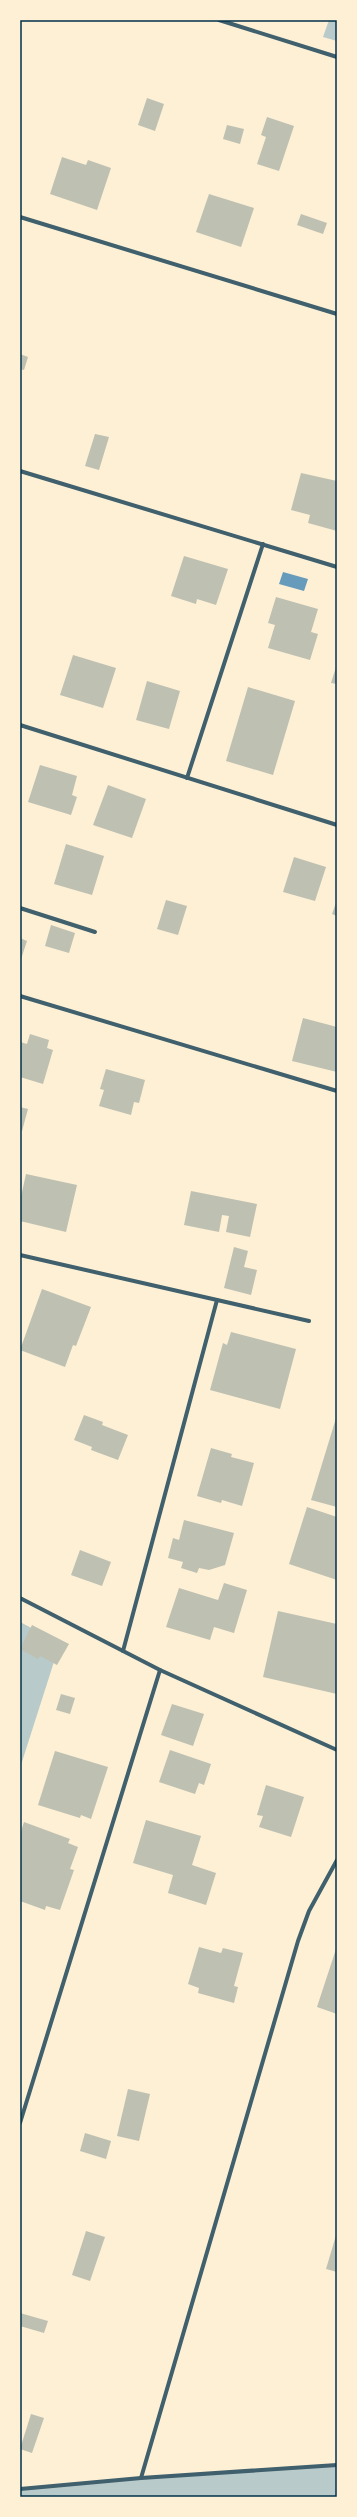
<svg xmlns="http://www.w3.org/2000/svg" width="357" height="2517" font-family="Karla,sans-serif">
<rect width="100%" height="100%" fill="#fdf0d5"/>
<g fill="#b9caca">
<polygon points="329,20 337,20 337,41 323,37"/>
<polygon points="20,1622 60,1643 20,1768"/>
<polygon points="337,2465 337,2497 20,2497 20,2489 141,2478"/>
</g>
<polygon fill="#669bbc" points="283,572 308,579 304,591 279,584"/>
<g fill="#bec0b2">
<polygon points="147,98 164,104 155,131 138,125"/>
<polygon points="267,117 294,126 279,171 257,164 266,137 261,135"/>
<polygon points="227,125 244,129 240,144 223,139"/>
<polygon points="62,157 86,165 88,160 111,168 97,210 50,194"/>
<polygon points="209,194 254,208 241,247 196,232"/>
<polygon points="301,214 327,223 323,234 297,225"/>
<polygon points="20,354 28,357 24,370 20,369"/>
<polygon points="95,434 109,437 99,470 85,466"/>
<polygon points="301,473 337,481 337,531 308,523 310,515 291,510"/>
<polygon points="184,556 228,569 216,605 197,599 196,604 171,596"/>
<polygon points="276,597 318,609 311,632 318,634 310,660 268,648 275,625 268,623"/>
<polygon points="73,655 116,668 103,708 60,695"/>
<polygon points="337,664 337,684 331,683"/>
<polygon points="147,681 180,691 169,729 136,720"/>
<polygon points="248,687 295,701 273,775 226,761"/>
<polygon points="40,765 77,776 72,795 77,797 71,815 28,802"/>
<polygon points="108,785 146,799 132,838 93,825"/>
<polygon points="66,844 104,856 92,895 54,884"/>
<polygon points="294,857 326,867 315,901 283,892"/>
<polygon points="166,900 187,906 178,935 157,929"/>
<polygon points="337,900 337,916 332,914"/>
<polygon points="51,925 75,933 69,953 45,946"/>
<polygon points="20,938 27,941 20,962"/>
<polygon points="303,1018 337,1027 337,1072 292,1061"/>
<polygon points="30,1034 49,1040 47,1048 53,1050 43,1084 20,1077 20,1042 27,1044"/>
<polygon points="106,1069 145,1080 139,1103 134,1102 131,1115 99,1106 104,1090 100,1089"/>
<polygon points="20,1107 28,1109 22,1131 20,1130"/>
<polygon points="26,1174 77,1185 66,1232 20,1221 20,1201"/>
<polygon points="191,1191 257,1204 250,1237 226,1232 229,1216 222,1215 219,1232 184,1225"/>
<polygon points="234,1247 248,1251 244,1267 257,1270 251,1295 224,1288"/>
<polygon points="42,1289 91,1307 76,1346 73,1345 65,1367 20,1350"/>
<polygon points="231,1332 296,1349 280,1409 210,1390 223,1343 227,1345"/>
<polygon points="84,1415 103,1422 102,1425 128,1435 118,1460 91,1450 92,1447 74,1440"/>
<polygon points="337,1415 337,1507 311,1500"/>
<polygon points="211,1448 232,1454 231,1457 254,1463 242,1506 222,1500 221,1503 197,1496"/>
<polygon points="307,1507 337,1517 337,1580 289,1564"/>
<polygon points="184,1520 234,1533 225,1565 209,1570 199,1568 197,1573 181,1568 183,1562 168,1558 173,1538 179,1540"/>
<polygon points="80,1550 111,1562 102,1586 71,1575"/>
<polygon points="224,1583 247,1590 234,1633 214,1627 210,1640 166,1627 179,1588 218,1600"/>
<polygon points="278,1611 337,1624 337,1694 263,1677"/>
<polygon points="32,1625 69,1644 57,1665 40,1656 38,1659 20,1649"/>
<polygon points="61,1694 75,1698 70,1714 56,1710"/>
<polygon points="172,1704 204,1714 193,1746 161,1735"/>
<polygon points="170,1750 211,1764 204,1785 199,1783 195,1794 159,1782"/>
<polygon points="55,1751 108,1767 91,1819 81,1815 80,1818 38,1805"/>
<polygon points="266,1785 304,1797 291,1837 259,1827 263,1816 257,1815"/>
<polygon points="146,1820 201,1836 192,1865 216,1873 206,1905 168,1893 173,1875 133,1863"/>
<polygon points="24,1822 70,1839 68,1843 78,1847 70,1869 74,1870 60,1910 46,1906 45,1910 20,1901 20,1834"/>
<polygon points="337,1946 337,2014 317,2007"/>
<polygon points="199,1947 221,1953 223,1948 243,1953 234,1986 238,1987 234,2003 198,1993 199,1988 188,1984"/>
<polygon points="128,2089 150,2094 139,2141 117,2136"/>
<polygon points="85,2133 111,2141 106,2159 80,2151"/>
<polygon points="86,2231 105,2237 90,2281 72,2275"/>
<polygon points="337,2232 337,2272 326,2269"/>
<polygon points="20,2313 48,2321 44,2333 20,2326"/>
<polygon points="31,2414 44,2418 32,2453 20,2449"/>
</g>
<g fill="none" stroke-linecap="round" stroke-linejoin="round">
<g stroke="#3f606c" stroke-width="4">
<polyline points="219,20 337,57"/>
<polyline points="20,217 337,314"/>
<polyline points="20,471 337,567"/>
<polyline points="20,725 337,825"/>
<polyline points="187,778 263,544"/>
<polyline points="20,908 95,932"/>
<polyline points="20,996 337,1091"/>
<polyline points="20,1255 309,1321"/>
<polyline points="20,1598 160,1670 337,1750"/>
<polyline points="123,1651 217,1300"/>
<polyline points="20,2123 160,1670"/>
<polyline points="141,2478 298,1941 309,1911 337,1860"/>
<polyline points="20,2489 141,2478 337,2465"/>
</g>
</g>
<rect width="357" height="2517" fill="none" stroke="#fdf0d5" stroke-width="42"/>
<rect x="21" y="21" width="315" height="2475" fill="none" stroke="#003049" stroke-width="1.5"/>
</svg>
